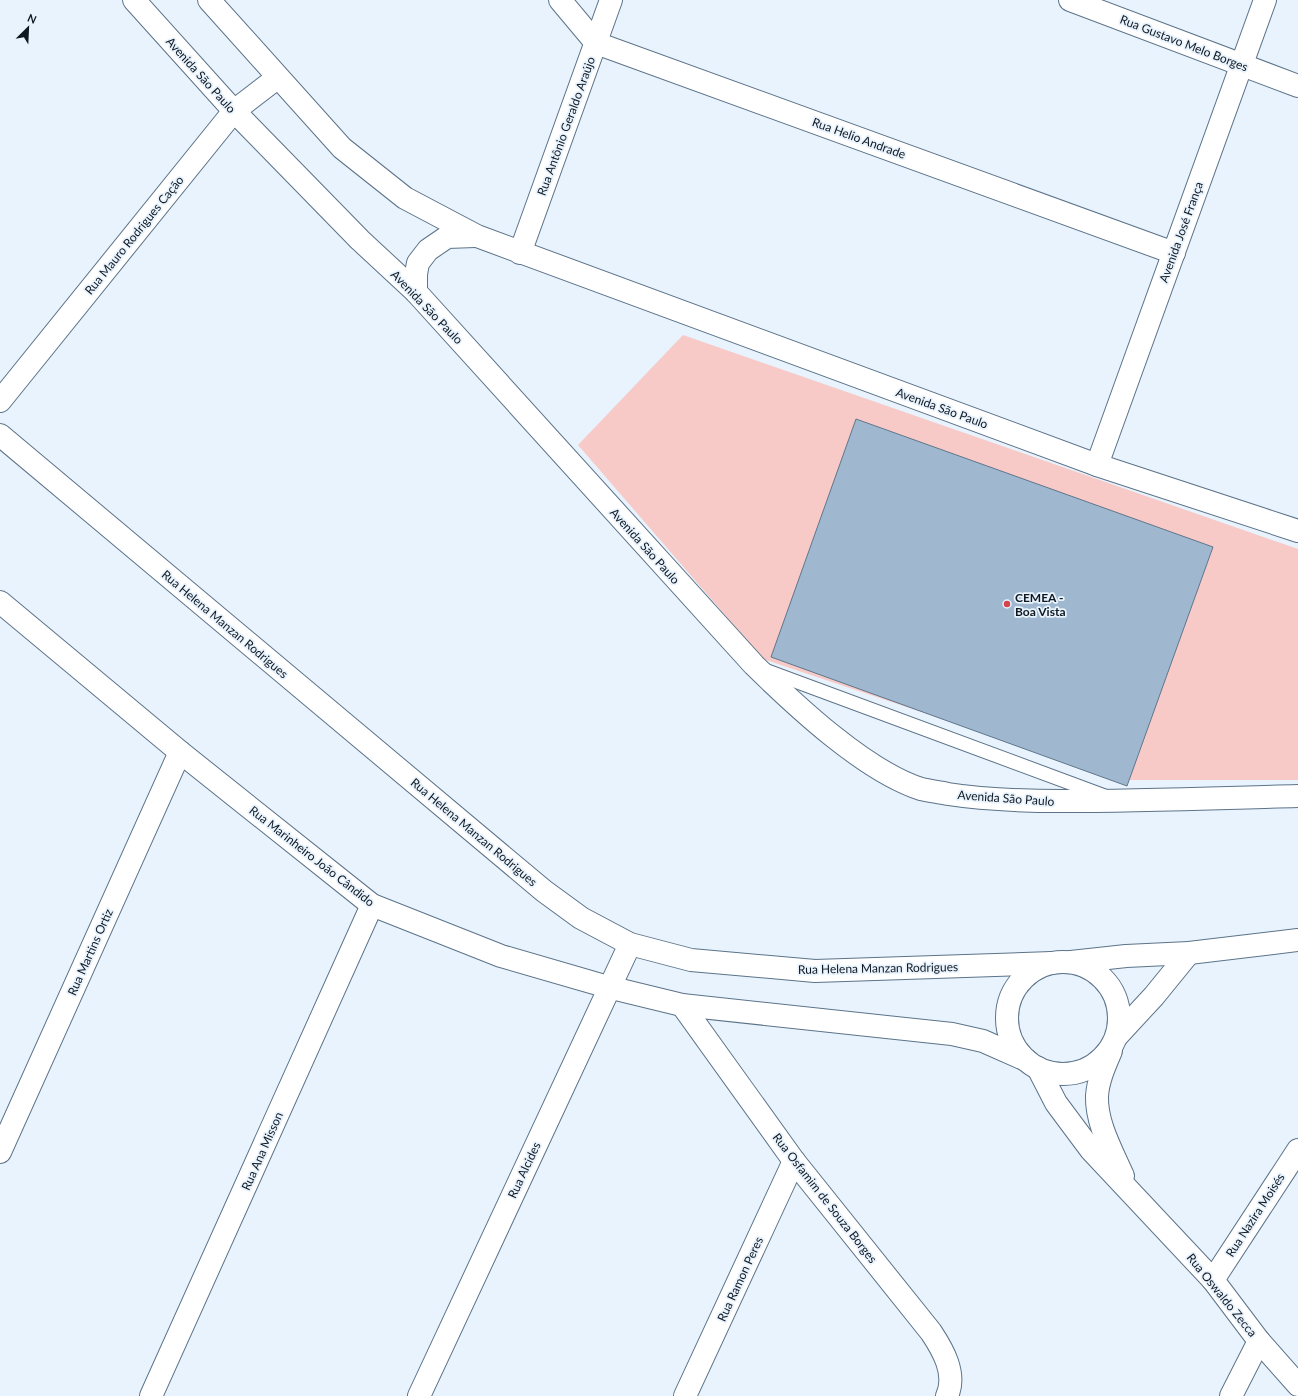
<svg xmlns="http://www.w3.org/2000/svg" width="1298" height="1396" font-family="Lato,sans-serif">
<rect width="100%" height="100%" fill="#e8f3fd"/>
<polygon fill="#f7cac7" points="683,335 1298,549 1298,780 1125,780 763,659 578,445"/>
<polygon fill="#9fb8cf" stroke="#5f768c" points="856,419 1213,547 1127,786 771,657"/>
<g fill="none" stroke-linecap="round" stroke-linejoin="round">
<defs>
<polyline id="service" points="765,670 1105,796"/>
<g id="minor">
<polyline points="560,0 596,43 1174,253"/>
<polyline points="1070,0 1298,86"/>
<polyline points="520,253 611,0"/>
<polyline points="0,401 234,111 277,78"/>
<polyline points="0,435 544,891 581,918 630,944 691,960 815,971 1052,963"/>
<polyline points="1097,465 1265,0"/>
<polyline points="0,602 180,752 372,905 501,956 608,987 682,1005 952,1034 983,1041 1026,1060"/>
<polyline points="1071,962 1126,956 1189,953 1298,940"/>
<circle cx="1063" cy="1018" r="56"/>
<path d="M682 1005 794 1161 931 1332C943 1350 957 1374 947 1396"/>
<polyline points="1117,1036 1154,996 1189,953"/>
<path d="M1111 1051C1105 1065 1098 1080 1097 1096 1096 1123 1112 1151 1123 1176"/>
<polyline points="1038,1068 1056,1103 1091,1150 1213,1280 1259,1341 1298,1385"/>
<polyline points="0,1152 180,752"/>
<polyline points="1213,1280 1298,1150"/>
<polyline points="151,1396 372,905"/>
<polyline points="419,1396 630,944"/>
<polyline points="685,1396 794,1161"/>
<polyline points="1231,1396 1259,1341"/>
</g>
<g id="secondary">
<path d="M134 0 234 111 360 240 416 292 754 665C796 706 865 771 921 789 929 791 939 792 948 794 986 800 1024 801 1062 801 1141 801 1219 798 1298 796"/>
<polyline points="209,0 342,148 405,198 477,236 1097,465 1298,531"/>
<polyline points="416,292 416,274 418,263 428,250 447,237 475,236"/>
</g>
</defs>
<use href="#service" stroke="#5c7389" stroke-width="15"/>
<use href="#minor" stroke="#5c7389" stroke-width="24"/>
<use href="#secondary" stroke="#5c7389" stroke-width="24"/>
<use href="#service" stroke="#fff" stroke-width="13"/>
<use href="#minor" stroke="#fff" stroke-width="22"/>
<use href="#secondary" stroke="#fff" stroke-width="22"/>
</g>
<circle fill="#d4444c" stroke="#e8f3fd" stroke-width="1.5" cx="1007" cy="604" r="4"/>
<g text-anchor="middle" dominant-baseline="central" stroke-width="3.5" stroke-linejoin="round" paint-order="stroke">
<g font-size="12" fill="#0f1821" stroke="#e8f3fd">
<text transform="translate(1184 43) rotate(21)">Rua Gustavo Melo Borges</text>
<text transform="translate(201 75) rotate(48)">Avenida São Paulo</text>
<text transform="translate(566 126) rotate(-70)">Rua Antônio Geraldo Araújo</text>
<text transform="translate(859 138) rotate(20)">Rua Helio Andrade</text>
<text transform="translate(1181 232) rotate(-70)">Avenida José França</text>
<text transform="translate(134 235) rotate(-51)">Rua Mauro Rodrigues Cação</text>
<text transform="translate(427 307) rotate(46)">Avenida São Paulo</text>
<text transform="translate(942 408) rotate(20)">Avenida São Paulo</text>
<text transform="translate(645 546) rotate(48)">Avenida São Paulo</text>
<text transform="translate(225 624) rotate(40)">Rua Helena Manzan Rodrigues</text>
<text transform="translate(1006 798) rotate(4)">Avenida São Paulo</text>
<text transform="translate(474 832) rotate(40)">Rua Helena Manzan Rodrigues</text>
<text transform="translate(312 856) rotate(38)">Rua Marinheiro João Cândido</text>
<text transform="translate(90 952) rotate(-66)">Rua Martins Ortiz</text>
<text transform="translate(878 968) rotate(-1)">Rua Helena Manzan Rodrigues</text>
<text transform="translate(262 1151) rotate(-66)">Rua Ana Misson</text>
<text transform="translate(524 1170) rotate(-65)">Rua Alcides</text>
<text transform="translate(825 1198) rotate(52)">Rua Osfamim de Souza Borges</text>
<text transform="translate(1255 1215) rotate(-57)">Rua Nazira Moisés</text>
<text transform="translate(740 1279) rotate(-65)">Rua Ramon Peres</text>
<text transform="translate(1222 1295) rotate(51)">Rua Oswaldo Zecca</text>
</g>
<g font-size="12" font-weight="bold" fill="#0f1821" stroke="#e8f3fd" text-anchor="start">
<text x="1015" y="597">CEMEA -<tspan x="1015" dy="14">Boa Vista</tspan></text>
</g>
</g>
<g transform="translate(28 28) rotate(24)" stroke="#e8f3fd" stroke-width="3" paint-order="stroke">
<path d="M0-3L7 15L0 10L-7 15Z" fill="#0f1821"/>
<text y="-6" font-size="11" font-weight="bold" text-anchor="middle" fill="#0f1821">N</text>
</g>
</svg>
